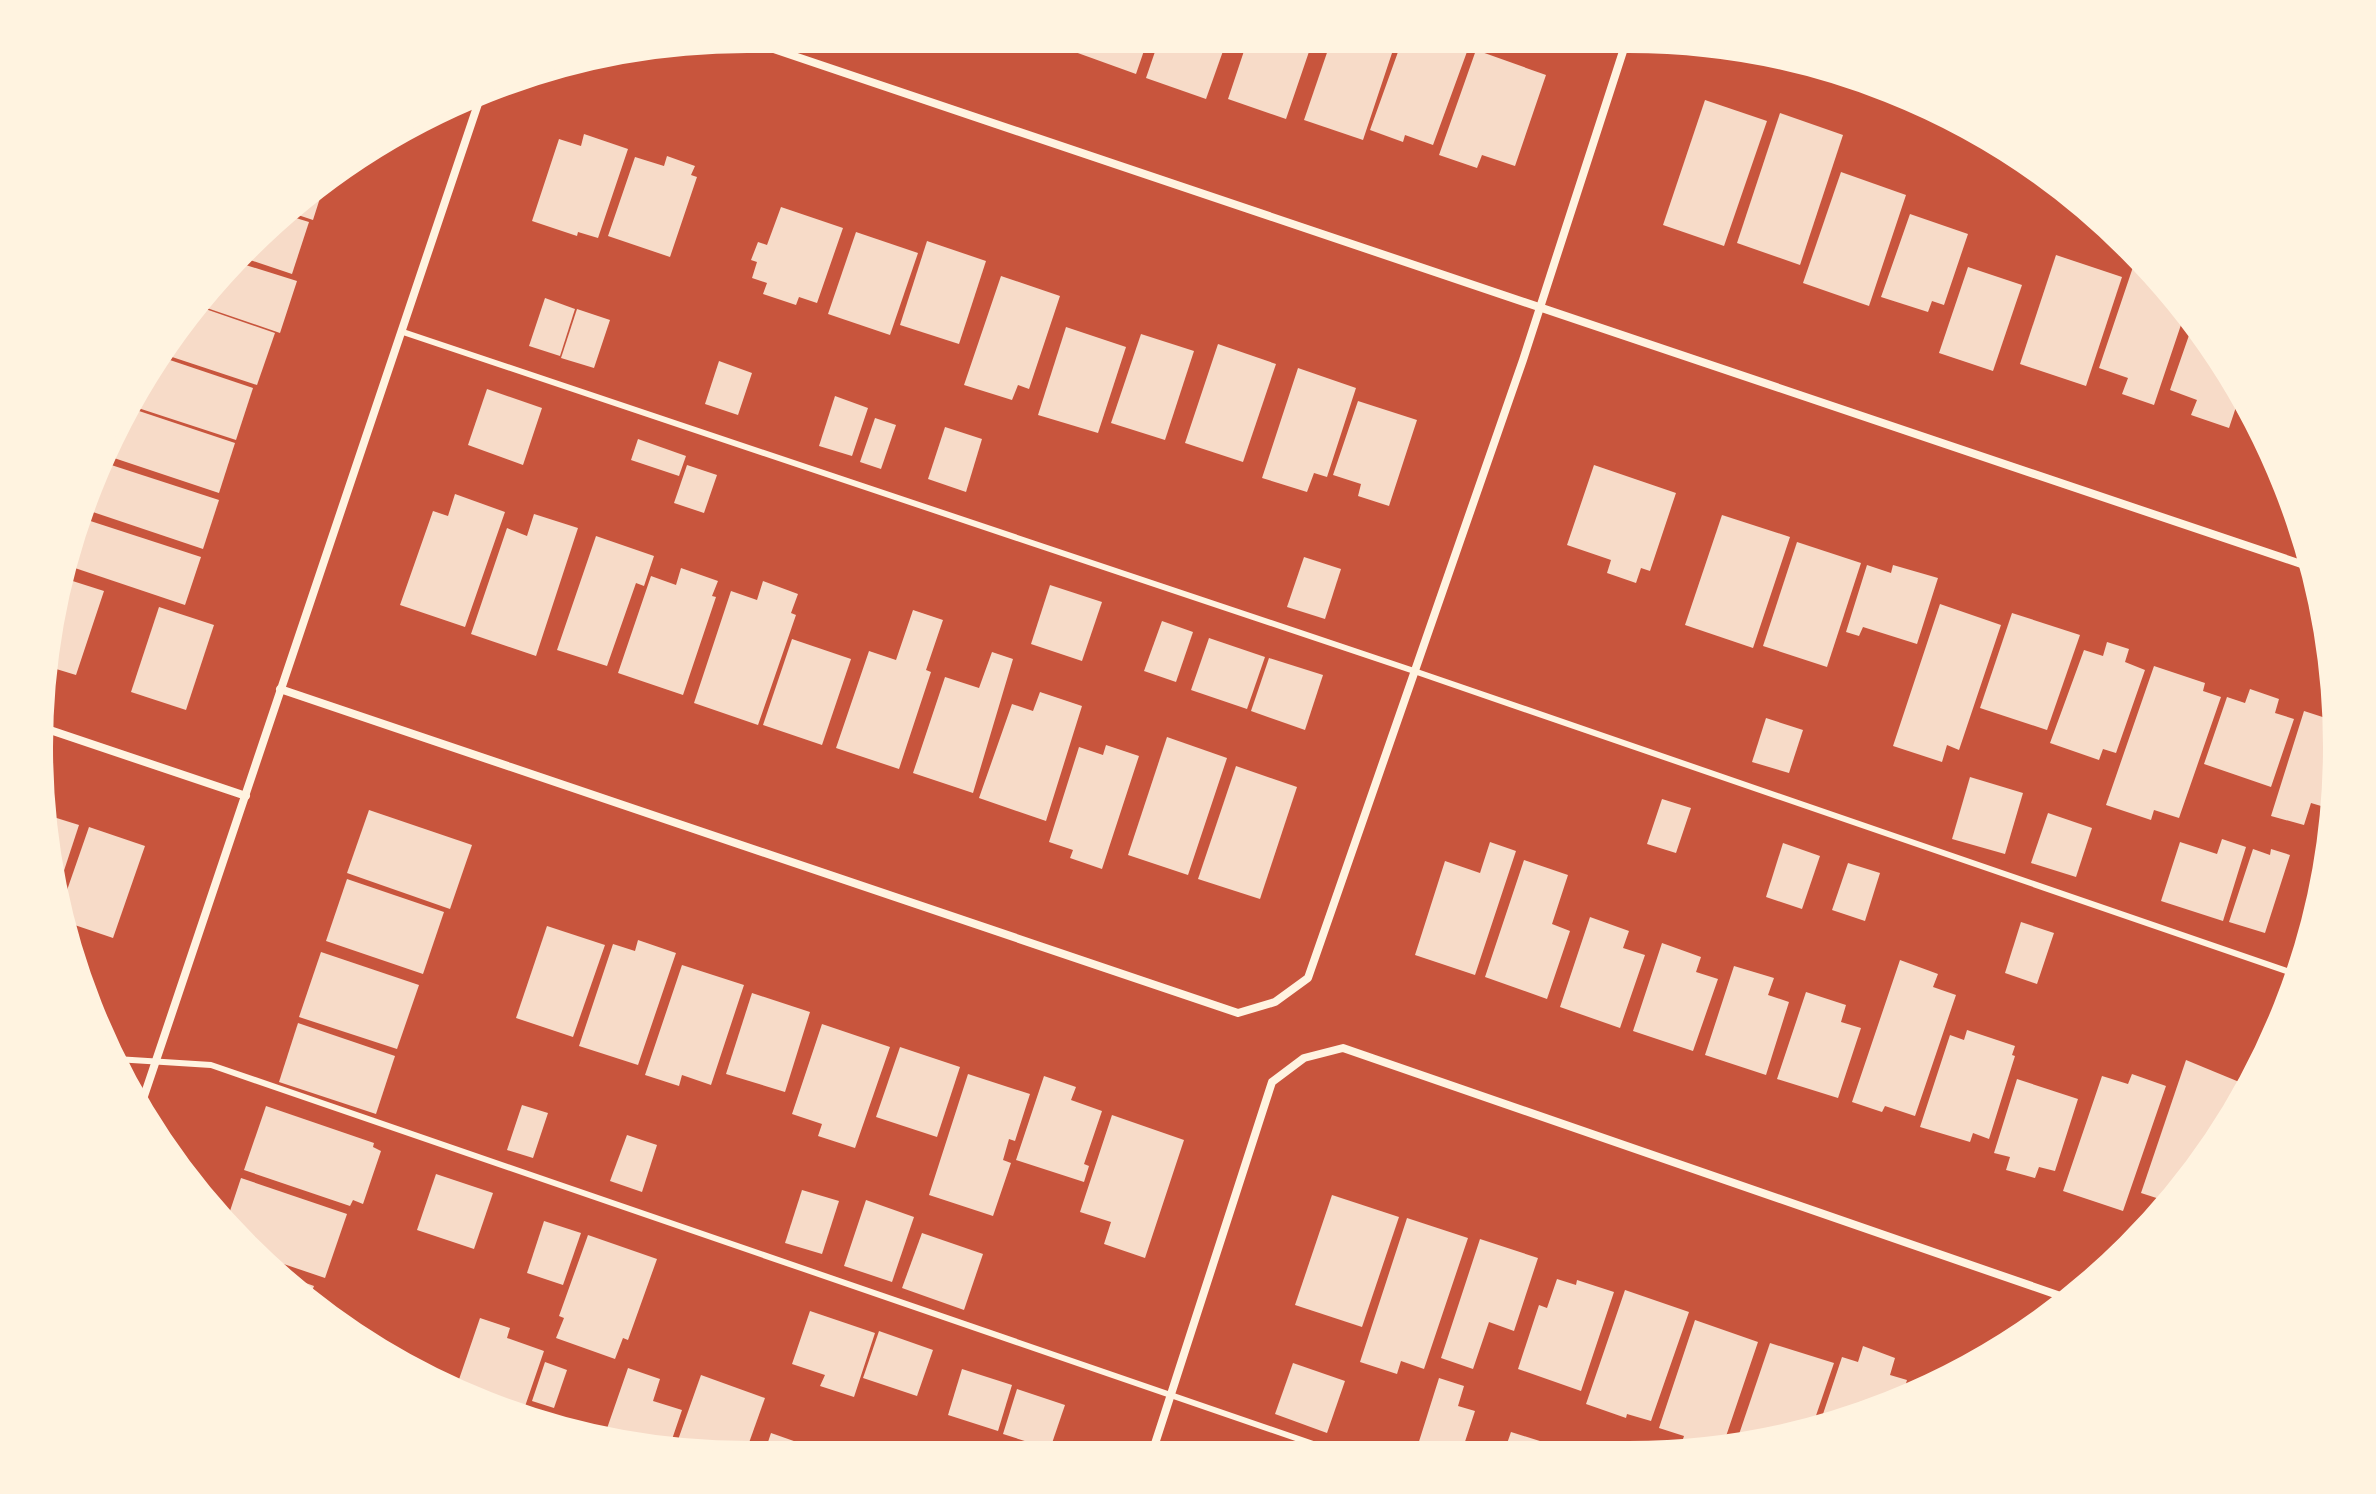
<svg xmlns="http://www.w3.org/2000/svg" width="2376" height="1494" font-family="'Space Grotesk',sans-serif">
<rect width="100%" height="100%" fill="#c8553d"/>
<g fill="#f7dbc8">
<polygon points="1032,36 1073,36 1068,49"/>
<polygon points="1081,36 1149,36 1136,74 1075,52"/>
<polygon points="1160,37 1228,37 1206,99 1146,78"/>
<polygon points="1239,37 1313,40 1286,119 1228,99 1244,51 1235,48"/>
<polygon points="1332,38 1369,38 1394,47 1363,140 1304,120"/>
<polygon points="1403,38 1472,38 1433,145 1405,135 1403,142 1370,130"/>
<polygon points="1476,50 1546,75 1515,166 1482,155 1477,168 1439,155"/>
<polygon points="1705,100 1767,121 1724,246 1663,225"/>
<polygon points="1780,113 1843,135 1800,265 1737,243"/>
<polygon points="584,134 628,149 598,238 578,232 577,236 532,221 559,139 581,146"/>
<polygon points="667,156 695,166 691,175 697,177 670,257 608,236 635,157 664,166"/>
<polygon points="1841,172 1906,195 1869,306 1803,283"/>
<polygon points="327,176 313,220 289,212 300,202"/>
<polygon points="781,207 843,228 817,303 799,297 796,305 763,294 767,283 752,278 757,262 751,260 758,242 767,245"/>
<polygon points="1910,214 1968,234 1944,305 1932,301 1928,312 1881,297"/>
<polygon points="286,215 309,222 292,274 241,257"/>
<polygon points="856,232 918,253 890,335 828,314"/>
<polygon points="927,241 986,261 959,344 900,325"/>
<polygon points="2056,255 2122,277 2086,386 2020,364"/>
<polygon points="236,262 297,281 280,333 204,307 212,284 221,276 226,278"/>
<polygon points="1968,267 2022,285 1993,371 1939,353"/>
<polygon points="2133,267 2166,278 2187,307 2154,405 2122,394 2128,378 2099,368"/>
<polygon points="1001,276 1060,296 1029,389 1018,385 1012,400 964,385"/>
<polygon points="545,298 575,309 560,356 529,346"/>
<polygon points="191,304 275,333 257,385 160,353 182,313"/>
<polygon points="577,309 610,320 594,368 561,358"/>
<polygon points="2195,318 2243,386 2229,428 2191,415 2197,400 2170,390"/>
<polygon points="1066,327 1126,347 1098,433 1038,415"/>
<polygon points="1141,334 1194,351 1165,440 1111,423"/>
<polygon points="1218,344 1276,364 1243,462 1185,443"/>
<polygon points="158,356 253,388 236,440 132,406"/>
<polygon points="719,361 752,373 738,415 705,404"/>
<polygon points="1298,368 1356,388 1327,477 1314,473 1307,492 1262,478"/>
<polygon points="487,389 542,408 523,465 468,445"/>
<polygon points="835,396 868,408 852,456 819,446"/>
<polygon points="1358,401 1417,420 1389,506 1358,496 1361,484 1333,475"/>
<polygon points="130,408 235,443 219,493 105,455"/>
<polygon points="875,418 896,425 881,469 860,462"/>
<polygon points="945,427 982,439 966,492 928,479"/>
<polygon points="638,439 686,456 679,476 631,460"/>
<polygon points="102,462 219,500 203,549 78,507"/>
<polygon points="687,465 717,475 704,513 674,503"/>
<polygon points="1594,465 1676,493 1650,571 1641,568 1636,583 1607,573 1611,560 1567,545"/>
<polygon points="455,494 505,512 465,627 400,605 433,511 448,516"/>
<polygon points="534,514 578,528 536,656 471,634 507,528 527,536"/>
<polygon points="1722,515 1790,537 1753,648 1685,625"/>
<polygon points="75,516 201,557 185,605 63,564"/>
<polygon points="596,536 654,556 644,586 636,583 607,666 557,650"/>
<polygon points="1797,542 1861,563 1827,667 1763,646"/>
<polygon points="1304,557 1341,569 1325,619 1287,607"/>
<polygon points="1867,565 1891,573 1893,565 1938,578 1917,644 1863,627 1859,636 1846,632"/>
<polygon points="681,568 718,581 712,596 716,597 683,695 618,673 651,576 676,585"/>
<polygon points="60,577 104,591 76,675 43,665"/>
<polygon points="763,581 798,594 791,613 796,615 758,725 694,703 731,591 757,600"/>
<polygon points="1050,585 1102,602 1082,661 1031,644"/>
<polygon points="1940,604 2001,625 1959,750 1947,745 1942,762 1893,746"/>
<polygon points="159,607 214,625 186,710 131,692"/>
<polygon points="913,610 943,620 926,670 931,672 899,769 836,748 869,651 896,660"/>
<polygon points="2012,613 2080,635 2047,730 1980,708"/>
<polygon points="1162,621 1193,632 1176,682 1144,671"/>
<polygon points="1209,638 1265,657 1247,709 1191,690"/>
<polygon points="792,639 851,659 822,745 763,725"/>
<polygon points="2107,642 2129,649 2125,662 2145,670 2116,753 2103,749 2099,760 2050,743 2084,650 2103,656"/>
<polygon points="992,652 1013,659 973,793 913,773 945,677 979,688"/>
<polygon points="1269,658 1323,675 1305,730 1251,711"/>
<polygon points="2154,666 2205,683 2203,691 2221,697 2179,818 2154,810 2151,820 2106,805"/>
<polygon points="2250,689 2279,699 2275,713 2294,719 2271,787 2204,764 2227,697 2245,703"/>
<polygon points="1040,692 1082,706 1046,821 979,798 1012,704 1033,711"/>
<polygon points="2304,711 2338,722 2340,794 2338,811 2311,803 2304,825 2271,816"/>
<polygon points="1766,718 1803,730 1789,773 1752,762"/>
<polygon points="1167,737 1227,758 1188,875 1128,855"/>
<polygon points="1106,745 1139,756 1102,869 1070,858 1073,850 1049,842 1079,747 1103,755"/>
<polygon points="1236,766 1297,787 1260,899 1198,879"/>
<polygon points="1970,777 2023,793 2005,854 1952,839"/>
<polygon points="1662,799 1691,808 1676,853 1647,844"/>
<polygon points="369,810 472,845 450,909 347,873"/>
<polygon points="2048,813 2092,828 2076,877 2031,863"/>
<polygon points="47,815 79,825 55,898 48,827"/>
<polygon points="89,827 145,846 113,938 57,919"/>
<polygon points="2222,839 2246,847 2223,921 2161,901 2180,842 2217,854"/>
<polygon points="1490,842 1516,851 1475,975 1415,955 1445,861 1480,873"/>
<polygon points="1783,843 1820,856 1802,909 1766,897"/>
<polygon points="2253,849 2270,855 2271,849 2290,855 2265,933 2229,922"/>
<polygon points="1524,860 1568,875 1552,924 1570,931 1547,999 1485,977"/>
<polygon points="1848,863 1880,873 1865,921 1832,910"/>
<polygon points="347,879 444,912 423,974 326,941"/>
<polygon points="2320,891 2324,892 2313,944 2303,940"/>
<polygon points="1590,917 1629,931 1623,948 1645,955 1620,1028 1560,1007"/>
<polygon points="2021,922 2054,933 2037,984 2005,973"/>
<polygon points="547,926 605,945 573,1037 516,1018"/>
<polygon points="638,940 676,953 638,1065 579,1046 613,944 635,951"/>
<polygon points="1662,943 1701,957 1696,972 1718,979 1693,1051 1633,1031"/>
<polygon points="321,952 419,985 397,1049 299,1017"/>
<polygon points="1900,960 1938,974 1933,987 1956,995 1915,1116 1885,1106 1882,1112 1852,1102"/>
<polygon points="682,965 744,985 711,1085 682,1075 679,1086 645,1075"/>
<polygon points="1734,966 1774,978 1768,995 1789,1002 1766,1075 1705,1055"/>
<polygon points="1806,992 1846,1005 1841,1022 1861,1028 1838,1098 1777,1079"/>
<polygon points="752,993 810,1012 785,1092 726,1074"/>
<polygon points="298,1023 395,1056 376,1114 279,1082"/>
<polygon points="822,1024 890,1047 855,1148 818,1136 822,1124 792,1114"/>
<polygon points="1967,1030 2015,1046 2012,1055 2015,1056 1989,1139 1973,1133 1970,1142 1920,1127 1950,1035 1964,1040"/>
<polygon points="900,1047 960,1067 937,1137 876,1117"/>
<polygon points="2186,1060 2249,1086 2244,1102 2194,1181 2172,1203 2141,1193"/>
<polygon points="968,1074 1030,1094 1015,1141 1009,1139 1003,1160 1011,1163 993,1216 929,1195"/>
<polygon points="2132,1074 2166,1086 2123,1211 2063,1191 2102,1076 2128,1084"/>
<polygon points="1044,1076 1076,1087 1071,1100 1102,1111 1084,1164 1089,1166 1084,1182 1016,1160"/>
<polygon points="2017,1079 2078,1099 2055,1171 2039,1167 2035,1178 2006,1170 2010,1157 1994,1153"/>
<polygon points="522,1105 548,1113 533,1158 507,1150"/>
<polygon points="266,1106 374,1143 373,1147 381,1151 363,1204 353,1200 350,1206 244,1170"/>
<polygon points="1112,1115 1184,1140 1145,1258 1104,1244 1111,1222 1080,1212"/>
<polygon points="627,1135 657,1145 642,1192 610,1181"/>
<polygon points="436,1174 493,1193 474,1249 417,1230"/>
<polygon points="241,1178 347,1214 325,1278 260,1256 227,1220"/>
<polygon points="802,1190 839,1201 822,1254 785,1243"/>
<polygon points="1332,1195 1399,1217 1362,1327 1295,1305"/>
<polygon points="866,1200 914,1217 892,1282 844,1266"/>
<polygon points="1407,1218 1468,1238 1424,1369 1401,1361 1397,1374 1360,1362"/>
<polygon points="544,1221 581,1233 563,1285 527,1273"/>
<polygon points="922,1233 983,1254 964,1310 902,1288"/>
<polygon points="588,1235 657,1259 628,1340 623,1338 615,1359 556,1338 564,1318 559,1316"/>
<polygon points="1480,1239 1538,1258 1514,1331 1489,1322 1473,1369 1441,1358"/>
<polygon points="275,1272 314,1286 306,1306"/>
<polygon points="1557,1279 1576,1285 1577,1280 1614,1292 1581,1391 1518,1369 1539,1305 1547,1308"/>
<polygon points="1625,1290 1689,1312 1651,1421 1627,1414 1626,1418 1586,1404"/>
<polygon points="810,1311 875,1333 854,1397 820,1386 825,1375 792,1364"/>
<polygon points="480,1318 510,1328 507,1338 544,1351 521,1418 475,1406 454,1394"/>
<polygon points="1695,1320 1758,1342 1721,1451 1712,1452 1682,1442 1684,1436 1659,1428"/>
<polygon points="879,1331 933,1350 917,1396 863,1378"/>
<polygon points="1770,1343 1834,1363 1809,1436 1734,1449"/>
<polygon points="1863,1346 1895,1358 1890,1375 1907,1380 1900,1403 1816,1435 1842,1357 1858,1362"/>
<polygon points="384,1352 435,1370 431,1381 384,1353"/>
<polygon points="545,1362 567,1370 554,1408 532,1401"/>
<polygon points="1293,1363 1345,1381 1327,1433 1275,1414"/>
<polygon points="628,1368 660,1379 653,1401 682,1410 667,1454 603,1440"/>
<polygon points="962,1369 1012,1385 998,1431 948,1415"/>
<polygon points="1937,1373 1956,1379 1945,1386 1911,1399 1915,1386 1931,1391"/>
<polygon points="701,1375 765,1398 745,1454 673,1454"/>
<polygon points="1439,1378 1464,1386 1458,1406 1475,1411 1460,1457 1434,1457 1416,1451"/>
<polygon points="1017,1389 1065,1405 1050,1449 1003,1434"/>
<polygon points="1511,1432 1562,1448 1559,1458 1502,1458"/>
<polygon points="771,1433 808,1446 805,1455 764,1454"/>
<polygon points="847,1443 879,1454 878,1455 843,1455"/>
</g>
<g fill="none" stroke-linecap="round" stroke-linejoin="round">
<g stroke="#fff3e0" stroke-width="6">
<polyline points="403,332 1417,672 2301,976"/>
<polyline points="116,1059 211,1065 1351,1457"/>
</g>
<g stroke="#fff3e0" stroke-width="8">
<polyline points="735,36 2316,569"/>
<polyline points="280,689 1238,1013 1275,1002 1308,978 1523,360 1627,39"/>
<polyline points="38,726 246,796"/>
<polyline points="139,1111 483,89"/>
<polyline points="1151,1456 1272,1082 1304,1058 1343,1048 2075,1301"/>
</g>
</g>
<path d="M0 0H2376V1494H0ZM747 48H1629A699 699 0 0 1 2328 747V747A699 699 0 0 1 1629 1446H747A699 699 0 0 1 48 747V747A699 699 0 0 1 747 48Z" fill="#fff3e0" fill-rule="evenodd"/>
<path fill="none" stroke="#fff3e0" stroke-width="10" d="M747 48H1629A699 699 0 0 1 2328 747V747A699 699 0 0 1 1629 1446H747A699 699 0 0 1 48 747V747A699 699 0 0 1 747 48Z"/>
</svg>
